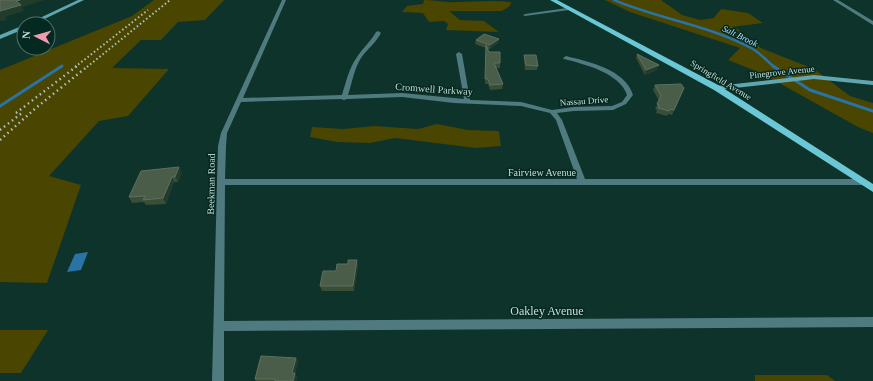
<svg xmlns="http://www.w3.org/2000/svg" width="873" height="381" font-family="'Times New Roman',serif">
<rect width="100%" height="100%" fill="#0e332a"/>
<g fill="#4a4500">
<polygon points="154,0 224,0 205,20 178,22 161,40 141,40 112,68 169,69 128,116 99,121 49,176 81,185 47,283 0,282 0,70 132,16"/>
<path d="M424 0C435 0 445 3 455 2 474 2 492 0 511 2L510 6 502 11H449L460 20 484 21 499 32 446 30 448 24 444 21 429 22 423 13 402 12 407 6 423 4Z"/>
<polygon points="605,0 661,0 682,15 700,20 714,18 721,9 748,13 763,23 732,27 739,30 761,48 814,69 850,96 873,103 873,133 858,127 763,74 728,60 740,48 630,12"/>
<polygon points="437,124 468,130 499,131 501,146 476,148 395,138 370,143 337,142 310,137 312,127 343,129 374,126 418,129"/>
<polygon points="0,330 48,330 21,373 0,373"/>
<polygon points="755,375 827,375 835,381 755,381"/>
</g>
<polygon fill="#2973a5" points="88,252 81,270 67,272 75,254"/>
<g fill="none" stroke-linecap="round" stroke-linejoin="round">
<path stroke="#2973a5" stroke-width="2.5" d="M614 0C659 19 709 25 753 49 761 54 767 61 774 67"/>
<g stroke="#2973a5" stroke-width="3">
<polyline points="773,66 810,90 873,111"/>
<polyline points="0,106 62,66"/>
</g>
<g fill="#4f7a80" fill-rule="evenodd">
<path d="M282 0H286L243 98 342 95C346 82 349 68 357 57 363 48 371 41 376 32L378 31 381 33C376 43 367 49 361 58 354 69 352 83 348 95L402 93 464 99 456 54 459 52 462 54 470 100 521 102 552 110 574 107 612 106 622 102 627 95C620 73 584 64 564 59L563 58 566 56C589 62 625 69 633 95L626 104 613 110 574 111 557 113 562 120 585 179H863L867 182 863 185H225L224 321 873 317V327L224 331V381H212L217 182 218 146 221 133ZM402 97 454 103 521 106 550 113 556 120 577 179H225L226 146 227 133 241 102 341 99 344 100 347 99Z"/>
<polygon points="833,0 838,0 873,21 873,25"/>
<polygon points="567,8 569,8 569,10 525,16 523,15 525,14"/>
</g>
<g fill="#60a5b0" fill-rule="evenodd">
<polygon points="78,0 84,0 34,24 27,24"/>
<polygon points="24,25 24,29 0,39 0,35"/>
<polygon points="814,75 873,81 873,85 814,79 717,90 714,88 717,86"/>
</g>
<polygon fill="#6bc7d5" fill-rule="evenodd" points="550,0 557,0 720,86 873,184 873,192 714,90"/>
<g stroke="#adc3bd" stroke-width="2" stroke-dasharray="1.5 2.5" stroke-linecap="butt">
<polyline points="75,67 148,10"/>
<polyline points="87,67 170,0"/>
</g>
<g stroke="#adc3bd" stroke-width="2.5" stroke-dasharray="1.5 3.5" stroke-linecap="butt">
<polyline points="16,113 77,66"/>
<polyline points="0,130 22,113"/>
<polyline points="0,140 37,107 88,66"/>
</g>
</g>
<g fill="#3a4d37">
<polygon points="499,39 498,43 490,49 488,49 489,52 500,63 500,68 496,68 503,84 502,89 490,90 488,84 485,84 486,48 475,44 476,40"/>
<polygon points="637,54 659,65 657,70 645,75 636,58"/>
<polygon points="524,55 538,66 537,70 525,70 524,59"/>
<polygon points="655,85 684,88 672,115 668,114 667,116 656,113 657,110 655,109 659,101 653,90"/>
<polygon points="182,172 178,182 174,182 166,204 146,205 144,202 132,203 129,197"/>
<polygon points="358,265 354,291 322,291 320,286 336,271"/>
<polygon points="296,358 298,362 295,374 297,378 296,381 256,381 255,379"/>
</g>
<g fill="#223c2b">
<polygon points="20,0 44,0 22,7 24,11 5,17 7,20 0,21 0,11 16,1"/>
<polygon points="499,39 498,43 490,49 490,45"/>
<polygon points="659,65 657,70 645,75 646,70"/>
<polygon points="179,167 182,172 178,182 175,177"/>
<polygon points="172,177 174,182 166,204 163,198"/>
<polygon points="357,260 358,265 354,291 353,286"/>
<polygon points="296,358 298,362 295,374 297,378 296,381 293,381 292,373"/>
</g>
<g fill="#4a5d48" stroke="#5e715f">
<polygon points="0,0 20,0 16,1 21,5 0,11"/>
<polygon points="484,34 499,39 490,45 476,40"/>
<polygon points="486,45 489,52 500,52 500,63 494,63 503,84 490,85 488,79 485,79"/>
<polygon points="637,54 659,65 646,70"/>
<polygon points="524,55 536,55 538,66 526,65"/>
<polygon points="681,84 684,88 674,110 670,109 669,111 658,108 659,105 657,104 661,96 655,85"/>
<polygon points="179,167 175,177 172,177 163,198 143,200 145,196 129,197 141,171"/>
<polygon points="348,260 357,260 353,286 320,286 323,271 336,271 337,264 348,264"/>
<polygon points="261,356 296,358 292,373 295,373 293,381 275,381 275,379 255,379"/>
</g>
<g text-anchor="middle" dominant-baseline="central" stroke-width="3" stroke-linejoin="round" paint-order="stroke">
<g font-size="9" font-style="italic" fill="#b7dbf7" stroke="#032920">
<text transform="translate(740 36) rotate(26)">Salt Brook</text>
</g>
<g font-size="9" fill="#cbded8" stroke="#032920">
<text transform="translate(782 72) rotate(-6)">Pinegrove Avenue</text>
<text transform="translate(721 80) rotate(31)">Springfield Avenue</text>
<text transform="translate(584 101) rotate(-4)">Nassau Drive</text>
</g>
<g font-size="10" fill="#cbded8" stroke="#032920">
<text transform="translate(434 89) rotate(4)">Cromwell Parkway</text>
<text x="542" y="172">Fairview Avenue</text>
<text transform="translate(211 184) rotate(-89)">Beekman Road</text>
</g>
<g font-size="12" fill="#cbded8" stroke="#032920">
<text x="547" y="311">Oakley Avenue</text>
</g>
</g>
<g transform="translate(36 36) rotate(276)"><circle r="19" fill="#032920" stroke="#53716a"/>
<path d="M0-3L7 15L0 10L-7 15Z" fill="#f29ab0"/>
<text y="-6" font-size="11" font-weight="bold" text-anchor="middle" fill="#cbded8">N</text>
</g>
</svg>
